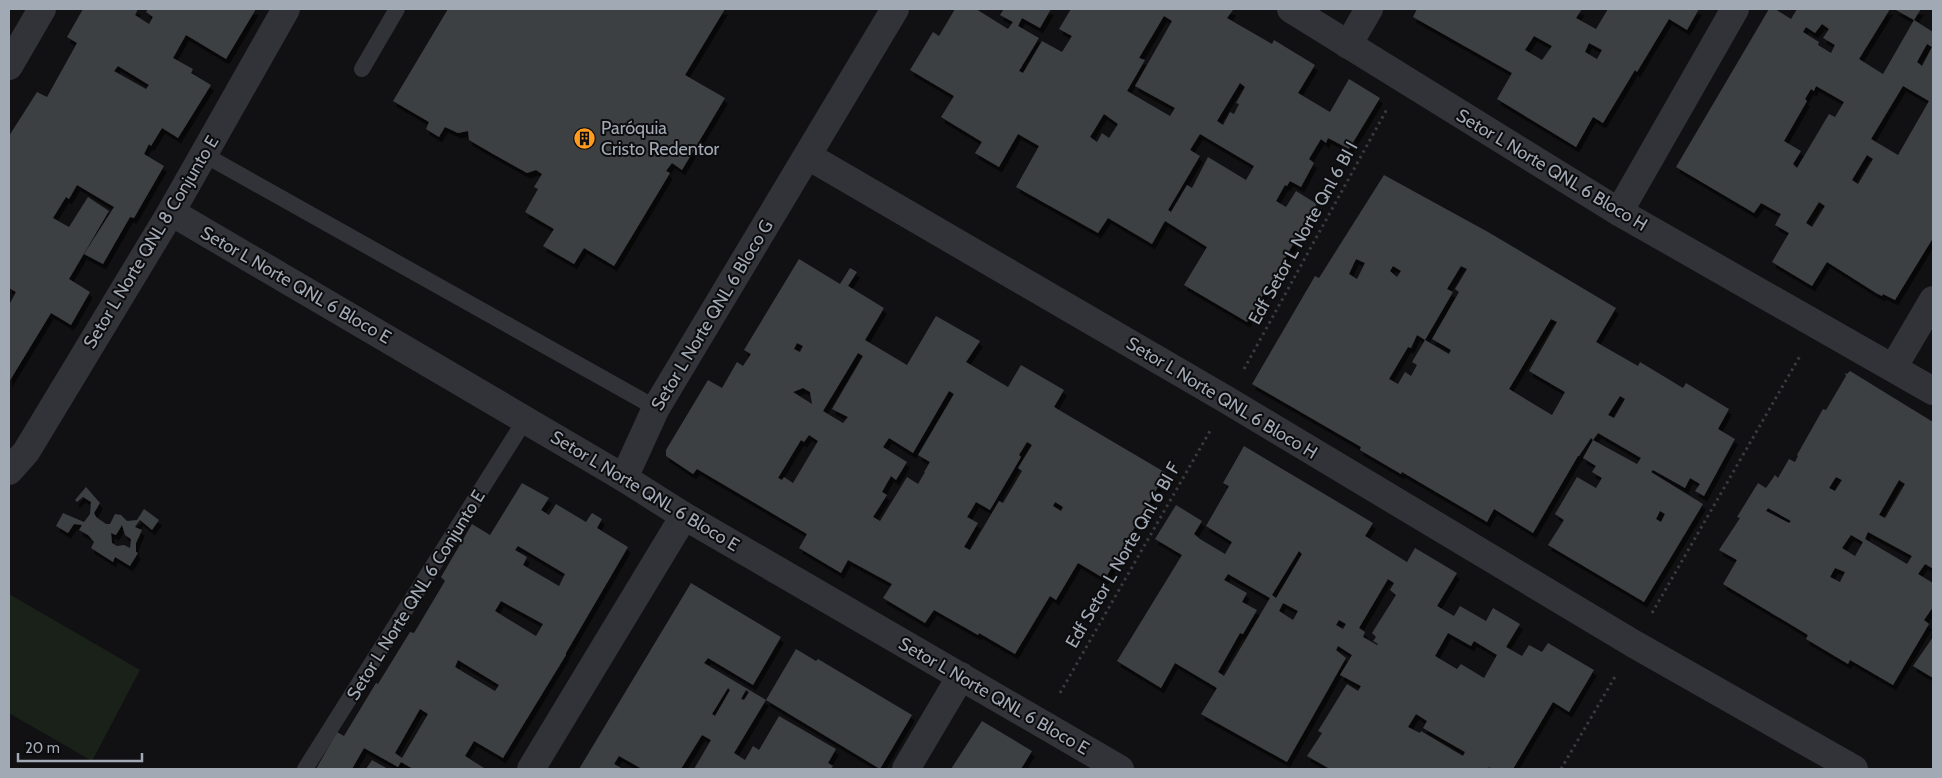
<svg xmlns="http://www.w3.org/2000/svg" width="1942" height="778" font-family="Cabin,sans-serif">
<defs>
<filter id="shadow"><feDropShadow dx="3" dy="5.5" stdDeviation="0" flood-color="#0009"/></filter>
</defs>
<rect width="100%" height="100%" fill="#111113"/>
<polygon fill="#192119" points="9,594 140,670 92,761 9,713"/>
<g fill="#3d3f43" fill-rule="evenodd" filter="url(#shadow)">
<path d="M83 9H138L135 15 149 24 153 17 146 12 148 9H256L226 59 186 35 173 58 193 69 191 73 211 85 178 138 162 128 151 146 149 144 144 154 164 166 134 218 130 217 103 264 84 254 114 207 77 185 69 199 66 197 53 218 69 227 88 197 109 211 69 279 90 292 71 325 51 313 9 382V305L16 292 9 288V136L37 92 47 97 77 43 67 37ZM118 66 149 85 146 89 114 71Z"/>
<polygon points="448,9 725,9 685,75 725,98 682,170 672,163 666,171 670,173 614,266 584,248 574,264 543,246 554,229 525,212 538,189 534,187 542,174 536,170 527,173 493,154 469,140 468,131 458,133 445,127 439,137 426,129 429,122 393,101"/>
<path d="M955 9H976L1008 29 1013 22 1000 15 1004 9H1051L1040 28 1022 18 1018 26 1039 38 1019 71 1023 73 1042 41 1062 52 1072 36 1059 29 1071 9H1231L1233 10 1227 18 1272 44 1274 40 1315 65 1298 93 1330 112 1349 79 1380 98 1349 149 1328 138 1326 143 1321 139 1309 159 1314 163 1301 187 1290 181 1287 186 1285 185 1276 201 1286 207 1296 191 1317 204 1247 322 1184 285 1207 247 1165 221 1152 244 1108 218 1098 233 1016 187 1039 146 1018 134 999 167 975 153 982 142 941 117 954 96 910 70 933 32 939 36ZM1164 16 1172 21 1135 86 1175 108 1170 116 1127 91 1145 60 1139 58ZM1240 83 1245 87 1236 103 1239 104 1234 114 1230 112 1223 125 1217 121ZM1104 114 1118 124 1109 138 1102 133 1097 142 1090 137ZM1200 134 1254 166 1246 180 1208 157 1192 188 1187 185 1171 212 1168 210 1200 156 1190 150Z"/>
<path d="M1417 9H1582L1576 18 1596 29 1608 9H1699L1687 30 1669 19 1637 72 1635 70 1603 123 1593 117 1576 147 1497 99 1512 73 1413 17ZM1534 36 1552 46 1542 60 1525 50ZM1589 43 1602 50 1597 59 1585 52Z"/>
<path d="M1769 9H1775L1791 19 1797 9H1890L1859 59 1883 74 1914 20 1894 9H1921L1914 20 1933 32V238L1895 300 1883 294 1882 296 1876 293 1827 262 1812 286 1772 262 1789 233 1775 225 1781 214 1761 203 1754 213 1676 167ZM1822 24 1829 29 1823 38 1835 45 1831 53 1818 45 1819 42 1803 32 1806 27 1815 33ZM1927 44 1932 47 1922 66 1917 62ZM1816 86 1844 102 1835 117 1829 114 1797 168 1793 164 1801 151 1784 141 1807 101 1805 99 1811 89 1814 91ZM1903 86 1929 101 1898 155 1871 139ZM1867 155 1873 159 1858 184 1852 180ZM1819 202 1825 206 1812 227 1806 223Z"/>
<path d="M1384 175 1488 232 1616 308 1596 342 1638 366 1640 362 1683 388 1686 383 1729 409 1718 429 1735 439 1704 496 1695 491 1700 484 1690 478 1685 488 1653 470 1651 472 1703 504 1644 602 1548 545 1564 520 1555 514 1577 477 1596 488 1602 478 1592 472 1596 466 1583 458 1593 440 1637 464 1641 458 1598 433 1593 440 1591 438 1579 456H1578L1533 533 1494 509 1487 522 1402 472 1401 474 1360 450 1361 447 1252 384 1315 276 1319 278ZM1356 259 1365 263 1357 279 1349 274ZM1393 266 1401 271 1397 277 1390 271ZM1461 266 1467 269 1455 289 1459 292 1432 339 1451 350 1449 354 1425 340 1453 292 1447 289ZM1551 319 1557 322 1529 371 1565 392 1552 415 1509 389ZM1417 335 1425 340 1412 362 1417 365 1411 376 1405 372 1398 384 1389 379 1408 347 1411 348ZM1620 396 1625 399 1614 418 1608 415ZM1660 511 1665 514 1661 522 1656 519Z"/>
<path d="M799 259 840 284 850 268 857 272 848 286 884 308 865 340 907 365 936 316 980 341 966 362 1008 387 1021 365 1064 390 1054 407 1166 473 1105 579 1078 563 1056 600 1050 596 1015 654 979 633 978 635 934 610 925 623 883 598 892 584 848 560 841 573 799 548 807 534 697 469 693 474 666 456V450L708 380 722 388 737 362 743 366 751 354 744 350ZM797 343 803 346 800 352 794 349ZM858 353 863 356 832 409 848 417 843 423 823 411ZM803 388 810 392 812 404 793 392ZM949 391 954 394 918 455 930 462 924 472H925L918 484 907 477 880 521 873 517 887 495 882 492 891 476 896 480 907 462 883 447 889 438 913 453ZM809 435 818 441 793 483 784 477 782 480 778 478 801 440 804 442ZM1027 442 1032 445 1018 468 1022 471 1003 503 999 501 970 550 964 547 978 523 967 517 969 514 976 502 990 510 1021 457 1019 455ZM1055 502 1063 507 1061 511 1053 506Z"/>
<path d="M1850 371 1933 422V566L1932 568 1925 564 1918 574 1933 583V607L1924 620 1929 624 1893 685 1850 660 1848 664 1806 639 1808 635 1723 584 1737 560 1719 550 1740 518 1737 517 1758 483 1766 488 1775 475 1778 478 1789 459 1795 462 1798 456 1797 455 1823 409 1826 410 1846 376 1845 373 1847 374ZM1836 477 1842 480 1835 491 1829 488ZM1899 480 1905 484 1885 518 1879 515ZM1768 508 1791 521 1789 523 1766 511ZM1868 532 1912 556 1907 564 1865 539ZM1851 535 1863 542 1855 556 1842 548ZM1835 568 1845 572 1840 582 1830 577Z"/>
<path d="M1244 446 1373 523 1365 536 1407 562 1415 548 1457 573 1437 606 1454 616 1460 606 1486 621 1493 608 1520 624 1506 647 1522 656 1529 645 1542 652 1548 643 1594 670 1569 712 1553 702 1513 769H1492L1489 767 1488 769H1330L1307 756 1322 733 1318 731 1347 684 1358 691 1361 686 1340 675 1352 655 1338 646 1336 650 1346 658 1287 762 1201 714 1217 688 1175 663 1161 688 1117 661 1182 555 1155 539 1176 505 1202 521 1194 534 1200 539 1225 554 1232 542 1206 526 1229 486 1223 483ZM1299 551 1302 554 1276 598 1272 595ZM1228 574 1270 598 1224 676 1218 672 1240 633 1243 634 1257 610 1242 602 1247 593 1224 580ZM1388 579 1394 583 1390 590 1396 595 1372 633 1376 637 1373 641 1378 644 1377 645 1363 637 1365 632 1359 628ZM1283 603 1298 611 1293 620 1279 611ZM1339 620 1346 624 1343 629 1336 625ZM1448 633 1471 646 1474 641 1497 655 1484 678 1461 664 1457 669 1435 656ZM1416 714 1427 721 1423 728 1465 752 1463 756 1421 731 1420 733 1408 727Z"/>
<path d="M522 483 549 498 541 510 549 515 556 504 586 522 592 513 602 519 597 528 628 547 566 653V655L503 758 474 741 465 756 484 768 483 769H413L401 762 398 767 364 748 352 769H316L337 732 344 736 376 683 378 684 410 632 414 633 445 581 441 577 472 524 490 535ZM518 546 565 574 559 586 523 565 527 557 515 550ZM501 601 543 624 536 636 495 611ZM458 660 499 685 495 691 455 667ZM420 709 428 714 402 758 395 753Z"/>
<path d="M86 487 100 503 94 513 96 517 106 524H110L115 514 121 515 127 521 137 520 144 509 159 520 152 530 140 520 135 527 142 530 136 543V552L138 553 130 566 115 557 113 562 91 548 94 542 88 535 79 530 82 525 74 524 68 533 56 526 63 513 84 522 90 514 91 502 83 497 77 502 75 500ZM122 525 125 535 131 539 130 548 124 545 117 546 112 543 111 533 116 535Z"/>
<path d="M691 583 781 637 753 685 708 658 704 663 766 700 734 753 745 760 753 746 759 750 779 716 836 749 828 763 833 766 831 769H694L711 740 702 735 681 769H642L619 756 614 764 623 769H579ZM728 688 730 690 715 716 712 714ZM746 690 749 692 744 700 741 699Z"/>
<polygon points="1933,637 1933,678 1913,666"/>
<polygon points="796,649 816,661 818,659 912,715 880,769 766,700"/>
<polygon points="982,721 1032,751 1021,769 951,769"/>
<polygon points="372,760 388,769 366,769"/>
</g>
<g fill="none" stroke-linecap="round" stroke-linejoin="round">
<g stroke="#383b3f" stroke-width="3" stroke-dasharray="2.5 4" stroke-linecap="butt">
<polyline points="1244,369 1387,109"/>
<polyline points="1652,613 1800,356"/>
<polyline points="1060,693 1210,431"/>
<polyline points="1561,769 1616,675"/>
</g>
<g stroke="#323338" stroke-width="16">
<polyline points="362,69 397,9"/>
<polyline points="203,154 656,408"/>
<polyline points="305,769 525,420"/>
</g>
<g stroke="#323338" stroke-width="28">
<polyline points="1291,9 1619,212 1933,391"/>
<polyline points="1348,45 1369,9"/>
<polyline points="9,66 42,9"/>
<polyline points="808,156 1227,400 1634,644 1854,769"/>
<polyline points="171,212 624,478 684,516 1120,769"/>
<polyline points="1619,212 1735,9"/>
<polyline points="1893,368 1933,300"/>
<polyline points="9,471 26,452 171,212 286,9"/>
<polyline points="624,478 656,408 895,9"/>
<polyline points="531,769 684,516"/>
<polyline points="906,769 961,676"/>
</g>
</g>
<defs>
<symbol id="building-disc" viewBox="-11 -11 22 22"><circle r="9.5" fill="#ff9b1d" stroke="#0c0c0e"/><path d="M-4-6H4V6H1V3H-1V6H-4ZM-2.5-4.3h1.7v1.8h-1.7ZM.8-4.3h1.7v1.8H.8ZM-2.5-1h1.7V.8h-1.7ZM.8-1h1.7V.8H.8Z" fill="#111"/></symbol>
</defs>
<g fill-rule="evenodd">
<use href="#building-disc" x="572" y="126" width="25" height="25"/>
</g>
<g text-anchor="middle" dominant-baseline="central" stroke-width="4" stroke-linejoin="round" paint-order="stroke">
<g font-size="18" fill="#a1a9b5" stroke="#0c0c0e" text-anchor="start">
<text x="601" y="128">Paróquia<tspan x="601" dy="21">Cristo Redentor</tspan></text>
</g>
<g font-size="18" fill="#a1a9b5" stroke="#0c0c0e">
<text transform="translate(1552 170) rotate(31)">Setor L Norte QNL 6 Bloco H</text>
<text transform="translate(1303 233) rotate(-61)">Edf Setor L Norte Qnl 6 BI I</text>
<text transform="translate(151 242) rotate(-59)">Setor L Norte QNL 8 Conjunto E</text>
<text transform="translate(296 285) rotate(30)">Setor L Norte QNL 6 Bloco E</text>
<text transform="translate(712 315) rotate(-59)">Setor L Norte QNL 6 Bloco G</text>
<text transform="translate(1222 398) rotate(31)">Setor L Norte QNL 6 Bloco H</text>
<text transform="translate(645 491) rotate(31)">Setor L Norte QNL 6 Bloco E</text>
<text transform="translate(1123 555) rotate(-60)">Edf Setor L Norte Qnl 6 BI F</text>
<text transform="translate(416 595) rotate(-58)">Setor L Norte QNL 6 Conjunto E</text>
<text transform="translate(994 696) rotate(30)">Setor L Norte QNL 6 Bloco E</text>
</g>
</g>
<rect width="1942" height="778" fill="none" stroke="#a1a9b5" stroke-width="20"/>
<path d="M18 753v8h124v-8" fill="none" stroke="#a1a9b5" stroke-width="2.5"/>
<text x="25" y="753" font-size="15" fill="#a1a9b5" stroke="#0c0c0e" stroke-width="4" paint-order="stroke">20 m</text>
</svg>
